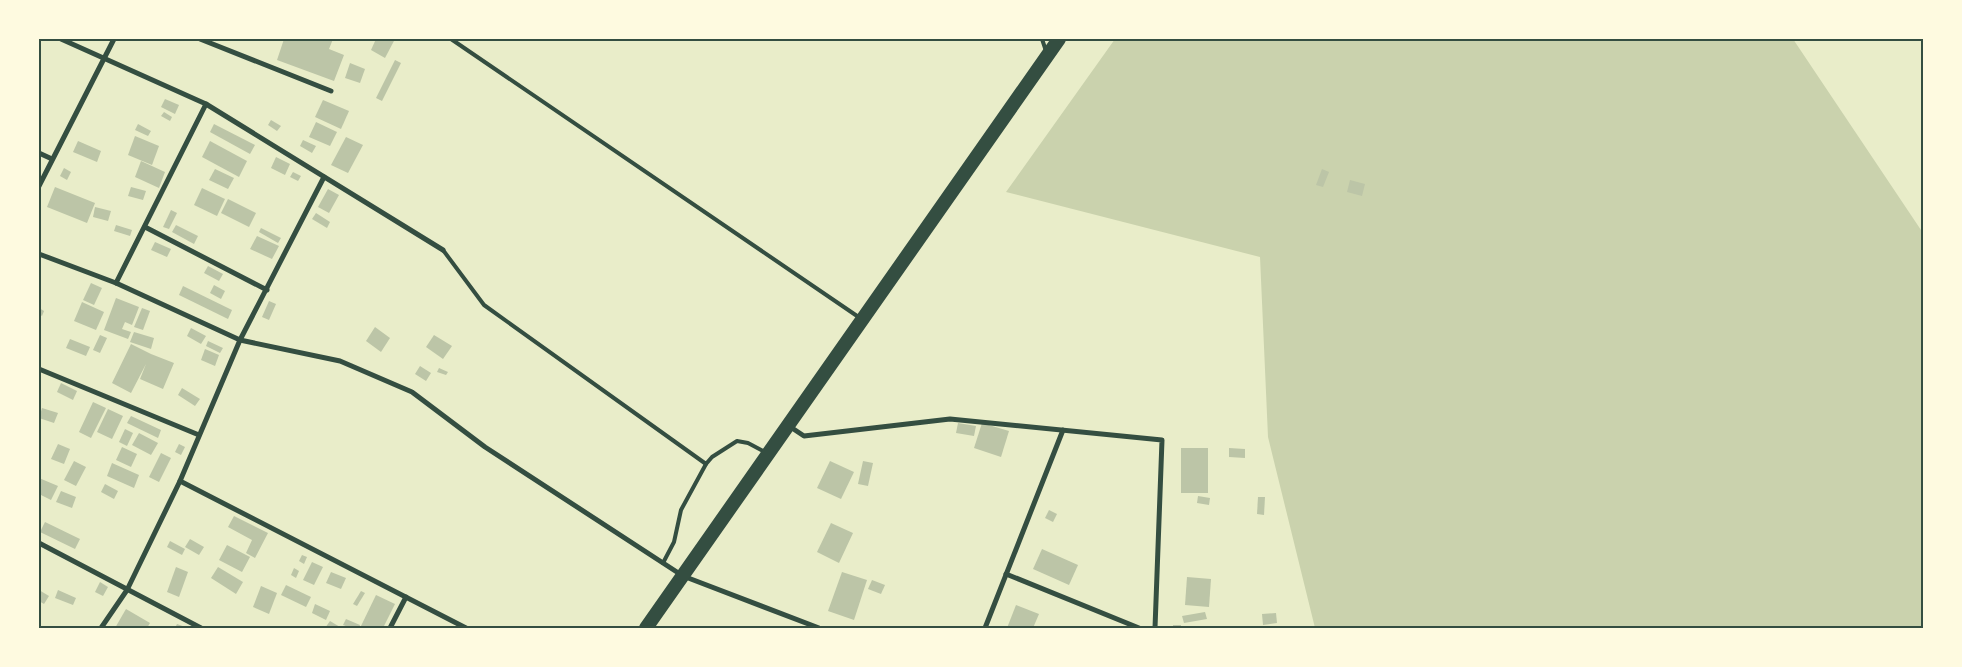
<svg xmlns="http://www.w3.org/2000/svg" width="1962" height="667" font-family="Overpass,sans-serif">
<rect width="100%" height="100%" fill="#e9edc9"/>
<polygon fill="#cad2ad" points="1115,39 1793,39 1923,233 1923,628 1315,628 1268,437 1260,257 1006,192"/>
<g fill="#bcc5a7">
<polygon points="284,39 333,39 329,49 344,55 334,81 277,60"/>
<polygon points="376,39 395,39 385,58 371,50"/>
<polygon points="395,60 401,63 382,101 376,98"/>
<polygon points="350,63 365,69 360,83 345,78"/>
<polygon points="165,99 179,105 175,114 161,107"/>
<polygon points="323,100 349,111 341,129 315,117"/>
<polygon points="164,112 172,117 170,121 161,116"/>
<polygon points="271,120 281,126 277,131 268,125"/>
<polygon points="316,122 337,132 330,146 309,137"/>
<polygon points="138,124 151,131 148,136 135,130"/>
<polygon points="214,124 255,145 250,154 210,132"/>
<polygon points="135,136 159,146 152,165 128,155"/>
<polygon points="346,137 363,145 348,173 331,165"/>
<polygon points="303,140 316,146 312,153 300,146"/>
<polygon points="78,141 101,151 97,162 73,152"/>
<polygon points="210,141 247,161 239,177 202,157"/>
<polygon points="276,157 290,164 285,175 271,168"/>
<polygon points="141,161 165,172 159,188 135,177"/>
<polygon points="64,168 71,172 67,180 60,176"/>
<polygon points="215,169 234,178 228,189 209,180"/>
<polygon points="1322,169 1329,172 1323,187 1316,185"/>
<polygon points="293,172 301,176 298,181 290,177"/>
<polygon points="1350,180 1365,184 1362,196 1347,192"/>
<polygon points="55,187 95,203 87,223 47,207"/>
<polygon points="131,187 146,191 143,200 128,196"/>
<polygon points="202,188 225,199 217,216 194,205"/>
<polygon points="328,189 339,195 329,213 318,207"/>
<polygon points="228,199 256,213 249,227 221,213"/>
<polygon points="95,207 111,211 108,221 93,217"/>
<polygon points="171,210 177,213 169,229 163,227"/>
<polygon points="316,213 330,222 327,228 312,219"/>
<polygon points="116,225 132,230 130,236 114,231"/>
<polygon points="176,225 198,236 194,244 172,232"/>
<polygon points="261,228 281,238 278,243 259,232"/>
<polygon points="257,236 279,246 272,259 250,249"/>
<polygon points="155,242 171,249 167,257 151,250"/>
<polygon points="208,266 223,274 219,281 204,273"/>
<polygon points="91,283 102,288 94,305 83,300"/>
<polygon points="214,285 225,291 221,299 210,293"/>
<polygon points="183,286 232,310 228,319 179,295"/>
<polygon points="116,298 139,307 132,325 125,322 122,329 131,332 128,339 104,330"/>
<polygon points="269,301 276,304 269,320 262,317"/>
<polygon points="82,302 104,312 96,330 74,321"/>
<polygon points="39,308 44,311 42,316 39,314"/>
<polygon points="142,308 150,311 143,330 134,327"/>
<polygon points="375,327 390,338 381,352 366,341"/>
<polygon points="191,328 206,336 201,344 187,336"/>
<polygon points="134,332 154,338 151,349 130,342"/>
<polygon points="100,335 107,338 100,353 93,350"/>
<polygon points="434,335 452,346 443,359 426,347"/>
<polygon points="70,339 90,347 86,356 66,348"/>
<polygon points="208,341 223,348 220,353 206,346"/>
<polygon points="131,344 151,354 174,363 163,389 140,379 146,364 131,393 112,383"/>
<polygon points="205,349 219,355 215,366 201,360"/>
<polygon points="420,366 431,373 426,381 415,374"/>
<polygon points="439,368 448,372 446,375 437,372"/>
<polygon points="61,383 77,391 73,400 57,392"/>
<polygon points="182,388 200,399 195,406 178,395"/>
<polygon points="93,402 106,408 91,438 79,432"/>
<polygon points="42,408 58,413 54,423 39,418"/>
<polygon points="108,409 123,416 112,439 97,432"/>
<polygon points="131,416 161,430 158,438 127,423"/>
<polygon points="958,423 976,426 974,436 956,433"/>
<polygon points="982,423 1009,431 1001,457 974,448"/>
<polygon points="125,429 133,433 127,446 119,442"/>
<polygon points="139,433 158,443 151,455 132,445"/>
<polygon points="58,444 70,449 64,464 51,459"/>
<polygon points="179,444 185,447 181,455 175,452"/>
<polygon points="122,447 137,454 131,467 116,460"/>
<rect x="1181" y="448" width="27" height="45"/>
<polygon points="1229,448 1245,449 1245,458 1229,457"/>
<polygon points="161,453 171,458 159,482 149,477"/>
<polygon points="74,461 86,467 76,486 64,480"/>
<polygon points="830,461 854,472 841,499 817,488"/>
<polygon points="863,461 873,463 868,486 858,484"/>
<polygon points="112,463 139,475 134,488 107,476"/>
<polygon points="39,478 58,486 51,500 39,494"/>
<polygon points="105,484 118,491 114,499 101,492"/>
<polygon points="61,491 76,497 72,508 56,502"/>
<polygon points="1198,496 1210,498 1209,505 1197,503"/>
<polygon points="1258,497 1265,497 1264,515 1257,514"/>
<polygon points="1049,510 1057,514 1053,522 1045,518"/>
<polygon points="234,516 268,533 255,558 246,553 252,540 228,527"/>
<polygon points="45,522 80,539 75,549 40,532"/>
<polygon points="831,523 853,533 839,563 817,552"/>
<polygon points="190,539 204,547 199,555 185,547"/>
<polygon points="170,541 185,549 182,555 167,547"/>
<polygon points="227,545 250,557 242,572 219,560"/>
<polygon points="1042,549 1078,565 1069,585 1033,569"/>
<polygon points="302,555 307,557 304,564 299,561"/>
<polygon points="312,562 323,567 314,585 303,580"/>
<polygon points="176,567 188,572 179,597 167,592"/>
<polygon points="218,567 243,582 236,594 211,578"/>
<polygon points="294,568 299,571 296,578 291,575"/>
<polygon points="331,572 346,578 341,589 326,583"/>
<polygon points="842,572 867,580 854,620 828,611"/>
<polygon points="1187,577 1211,579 1209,607 1185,605"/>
<polygon points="872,580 885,585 881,594 868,589"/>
<polygon points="100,582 108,587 103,596 95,592"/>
<polygon points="286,585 311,597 306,607 281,595"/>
<polygon points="261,586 277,593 269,614 253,607"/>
<polygon points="39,590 49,596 44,604 39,601"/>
<polygon points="58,590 76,598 73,605 55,598"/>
<polygon points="361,591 365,593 357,606 353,604"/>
<polygon points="376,595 395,604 383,628 360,628"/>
<polygon points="315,604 330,611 326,620 312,613"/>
<polygon points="1016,605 1039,614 1033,628 1007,628"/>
<polygon points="126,609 150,623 147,628 115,628"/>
<polygon points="1205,612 1207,619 1184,623 1182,616"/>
<polygon points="1276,613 1277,623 1263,625 1262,614"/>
<polygon points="346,619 360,625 359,628 351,628 343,625"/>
<polygon points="330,621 340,627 340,628 325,628"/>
<polygon points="177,624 188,628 175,628"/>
<rect x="1173" y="625" width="8" height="3"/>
</g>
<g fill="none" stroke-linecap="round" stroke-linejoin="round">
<g stroke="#344e41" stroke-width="4">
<polyline points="451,39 860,318"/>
<polyline points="1042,39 1046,51"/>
<polyline points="443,250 484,305 706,464 712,457 737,441 748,443 767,453"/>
<polyline points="663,563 674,542 681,510 706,464"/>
</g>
<g stroke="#344e41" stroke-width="5">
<polyline points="61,39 206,104 443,250"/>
<polyline points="200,39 331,91"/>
<polyline points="39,153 52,159"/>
<polyline points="39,186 114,39"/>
<polyline points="145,227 267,290"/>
<polyline points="39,254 116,283 240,340 340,361 412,392 485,447 683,576 819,628"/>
<polyline points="116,283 206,104"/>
<polyline points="39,369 199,435"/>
<polyline points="789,426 804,436 950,419 1162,440 1155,628"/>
<polyline points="180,481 466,628"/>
<polyline points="39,543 201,628"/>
<polyline points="1006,574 1139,628"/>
<polyline points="101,628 127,590 180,481 240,340 324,177"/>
<polyline points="390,628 406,597"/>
<polyline points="985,628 1063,430"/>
</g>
<polyline stroke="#344e41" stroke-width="14" points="646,628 1059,39"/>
</g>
<rect width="1962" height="667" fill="none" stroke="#fefae0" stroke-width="80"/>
<rect x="40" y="40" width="1882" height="587" fill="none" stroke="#344e41" stroke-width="2"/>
</svg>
